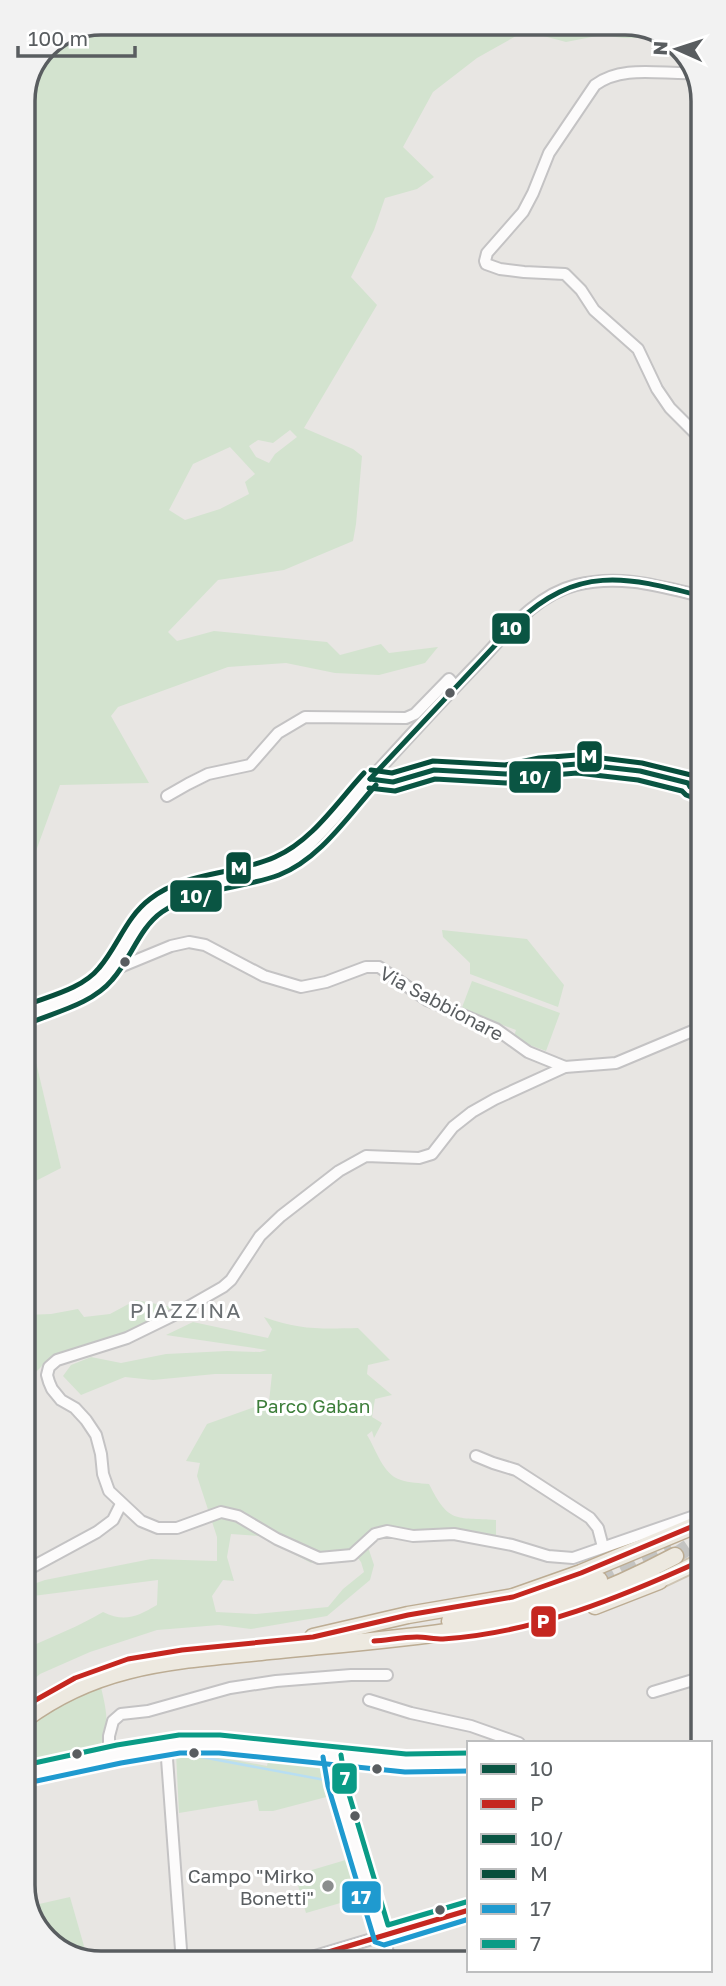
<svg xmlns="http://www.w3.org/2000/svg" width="726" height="1986" font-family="'Golos Text',sans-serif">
<rect width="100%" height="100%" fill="#e8e6e3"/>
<g fill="#d3e3cf" fill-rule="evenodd">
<path d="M101 23H631L659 34 658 38H623L602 35 566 42 525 31 477 58 433 92 403 147 434 177 417 189 385 198 374 230 351 277 377 305 304 428 353 449 362 456 356 524 353 541 284 570 218 580 168 632 177 641 214 631 327 642 340 655 381 644 389 653 438 647 425 663 379 675 335 673 286 663 228 667 118 707 111 716 149 783 60 785 24 884 23 96 46 45ZM290 430 297 437 275 454 269 463 256 457 249 446 258 440 273 443ZM230 447 255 474 245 482 249 494 220 509 185 520 169 510 193 464Z"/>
<polygon points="442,930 527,939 564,985 558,1007 470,974 470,963 443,937"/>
<polygon points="472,981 560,1013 546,1051 513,1039 516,1030 461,1010"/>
<polygon points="27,1024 61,1168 24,1187 24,1025"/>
<polygon points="136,1300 177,1308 126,1335 53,1355 35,1373 25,1366 25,1315 51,1314 78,1309 84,1317 110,1314"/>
<path d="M264 1317C298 1330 322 1329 358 1328L390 1360 368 1365 367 1374 392 1395 375 1399 372 1417 382 1423 374 1438 372 1431 367 1435C376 1449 383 1475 401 1480 409 1483 420 1483 429 1484 449 1524 455 1517 496 1520V1535L373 1527 362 1539 369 1550 374 1565 370 1580 327 1616 251 1629 219 1625 157 1630 90 1652 40 1674 25 1687V1648H28C53 1636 80 1626 103 1612 125 1623 138 1616 157 1605L158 1580 25 1597V1587L45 1580 151 1559 217 1561V1537L197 1476 200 1463 186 1461 207 1424 269 1402 272 1374H215L153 1380 125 1377 81 1395 63 1376 71 1365 91 1357 121 1363 166 1354 227 1351 260 1352 267 1350 166 1335 193 1322 268 1338 272 1329ZM231 1534 260 1536 311 1563 324 1553 352 1551 361 1562 364 1572 343 1589 328 1607 256 1614 216 1612 212 1596 223 1580 234 1581 227 1557Z"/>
<path d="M100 1683C105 1705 114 1734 95 1751L25 1766V1725Z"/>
<path d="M191 1752 267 1766 269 1756C307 1759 321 1754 334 1795L273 1811H259L257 1800 179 1813 176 1753Z"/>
<polygon points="349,1859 361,1897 306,1913 295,1875"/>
<polygon points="70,1897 88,1960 53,1947 26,1907"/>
</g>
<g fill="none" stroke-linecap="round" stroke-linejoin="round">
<polyline stroke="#b8def2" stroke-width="2.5" points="181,1756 191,1755 325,1780"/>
<g stroke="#c4c4c2" stroke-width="16" stroke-dasharray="16 8" stroke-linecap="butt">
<polyline points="675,1556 703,1537"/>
<polyline points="599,1580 669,1543"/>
</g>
<defs>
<g id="minor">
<path d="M696 73C663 75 623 64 595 85L549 153 533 193 523 212 487 253 485 261 486 264 500 269 524 272 565 274 581 290 594 310 638 349 657 389 670 408 698 436 701 443"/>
<polyline points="370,779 393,782 434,770 506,774 540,767 577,764 640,771 702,785"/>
<polyline points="167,796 188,784 208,774 250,765 278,733 305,717 406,718 415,714 449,679 455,686"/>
<polyline points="107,975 120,967 171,946 189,942 205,945 264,976 301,987 326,982 366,967 379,967 427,1000 496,1029 528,1052 565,1067 616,1063 702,1027"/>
<path d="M24 1016C46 1006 89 993 104 976 109 971 112 964 116 958 129 936 143 912 167 898 207 876 265 882 301 852 322 834 340 811 359 791 400 747 440 702 482 659 509 630 536 595 576 585 620 574 659 586 701 596"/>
<polyline points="565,1067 495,1099 472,1112 453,1127 432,1154 419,1158 366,1156 339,1171 281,1216 260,1236 231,1280 223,1287 174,1315 127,1338 57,1360 49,1367 47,1375 49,1382 52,1389 61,1400 75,1408 86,1420 96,1435 101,1454 103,1474 109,1491 141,1521 158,1528 177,1528 221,1512 238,1516 277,1539 319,1558 352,1555 375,1534 387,1531 413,1536 454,1534 512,1545 548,1556 573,1558 703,1513"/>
<polyline points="476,1456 493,1463 516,1470 590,1518 598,1528 603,1547"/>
<polyline points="25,1571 97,1532 113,1520 121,1504"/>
<polyline points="653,1692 703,1677"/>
<polyline points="369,1700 411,1713 471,1726 519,1743"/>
<polyline points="166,1745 182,1963"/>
<polyline points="332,1756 336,1783 382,1936"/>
<polyline points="109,1757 109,1736 113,1721 121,1714 148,1711 230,1688 276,1681 351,1675 387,1675"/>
<polyline points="25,1774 119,1754 179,1744 219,1744 406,1763 469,1762"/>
<polyline points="383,1936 391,1962"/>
<polyline points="295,1962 469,1910"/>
</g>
<polyline id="major" points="659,1581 703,1560"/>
<g id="highway">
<polyline points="595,1606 659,1581"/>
<path d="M450 1621C502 1613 552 1600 599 1580"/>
<polyline points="313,1637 408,1615 513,1597 581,1573 703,1522"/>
<path d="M25 1719C99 1664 173 1661 261 1652 328 1645 395 1640 461 1630 538 1619 607 1592 675 1556"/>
</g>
</defs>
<use href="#minor" stroke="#c4c3c4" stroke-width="14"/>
<use href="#major" stroke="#cec4b3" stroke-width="18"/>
<use href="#highway" stroke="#bcac93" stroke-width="19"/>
<use href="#minor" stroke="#fcfbfb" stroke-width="10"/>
<use href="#major" stroke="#f0eee6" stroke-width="14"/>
<use href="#highway" stroke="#ede9e0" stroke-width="16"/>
<defs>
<g id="bus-1">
<path d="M370 779 515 624C577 565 625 576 701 596"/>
<polyline points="370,779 393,782 434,770 506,774 540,767 577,764 640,771 688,783 690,787 702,792"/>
</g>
<g id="bus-2">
<path d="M374 1641C388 1640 403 1637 417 1637 425 1637 434 1639 443 1639 535 1633 621 1597 703 1560"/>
<polyline points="25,1706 75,1678 128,1659 182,1650 313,1637 408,1615 513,1597 581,1573 703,1522"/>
<polyline points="295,1962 469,1910"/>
</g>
<g id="bus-3">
<polyline points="369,788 395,791 435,779 506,783 541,776 577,773 638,780 682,791 686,795 699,800"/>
<path d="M27 1024C55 1012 92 1004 112 980 131 959 139 928 162 912 197 888 241 889 279 875 320 859 348 816 376 785"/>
</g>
<g id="bus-4">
<polyline points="371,770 392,773 433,761 505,765 539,758 577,755 642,763 691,775 702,782"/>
<path d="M24 1006C49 996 82 989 99 968 118 946 126 917 150 899 186 871 235 875 275 857 312 841 337 802 364 773"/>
</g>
<g id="bus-5">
<polyline points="323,1757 328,1786 375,1942 384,1945 469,1919"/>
<polyline points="27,1783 121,1763 180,1753 219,1753 405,1772 469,1771"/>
</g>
<g id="bus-6">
<polyline points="341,1755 345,1781 388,1925 466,1902"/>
<polyline points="25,1765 117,1745 179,1735 220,1735 406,1754 469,1753"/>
</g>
</defs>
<use href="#bus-1" stroke="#fff" stroke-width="10"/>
<use href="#bus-2" stroke="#fff" stroke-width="10"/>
<use href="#bus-3" stroke="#fff" stroke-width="10"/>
<use href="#bus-4" stroke="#fff" stroke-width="10"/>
<use href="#bus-5" stroke="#fff" stroke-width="10"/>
<use href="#bus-6" stroke="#fff" stroke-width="10"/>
<use href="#bus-1" stroke="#0a5543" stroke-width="5"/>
<use href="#bus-2" stroke="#c52720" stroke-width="5"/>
<use href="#bus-3" stroke="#0a5543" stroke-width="5"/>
<use href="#bus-4" stroke="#074e3c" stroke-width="5"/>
<use href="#bus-5" stroke="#1f9acf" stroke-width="5"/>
<use href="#bus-6" stroke="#0a9b86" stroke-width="5"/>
</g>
<g fill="#595d60" stroke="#fff" stroke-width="2.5">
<circle cx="450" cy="693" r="6"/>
<circle cx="125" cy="962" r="6"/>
<circle cx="194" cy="1753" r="6"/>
<circle cx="77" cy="1754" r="6"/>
<circle cx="377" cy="1769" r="6"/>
<circle cx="355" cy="1816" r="6"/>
<circle cx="440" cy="1910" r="6"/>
</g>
<circle fill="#8b8d8e" stroke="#fff" stroke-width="2.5" cx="328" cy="1886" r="7"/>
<g text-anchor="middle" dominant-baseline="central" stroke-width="6" stroke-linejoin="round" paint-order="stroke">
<g font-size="19" fill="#595d60" stroke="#fff">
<text transform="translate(442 1003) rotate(28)">Via Sabbionare</text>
</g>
<g font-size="19" fill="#3d7e3a" stroke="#fff">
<text x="313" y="1405">Parco Gaban</text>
</g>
<g font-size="19" fill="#595d60" stroke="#fff" text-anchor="end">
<text x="314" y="1875">Campo "Mirko<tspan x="314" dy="22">Bonetti"</tspan></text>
</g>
<g font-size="21" letter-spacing="2" fill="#6a6f72" stroke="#fff">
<text x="186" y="1310">PIAZZINA</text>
</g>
</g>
<path d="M0 0H726V1986H0ZM101 35H625A66 66 0 0 1 691 101V1885A66 66 0 0 1 625 1951H101A66 66 0 0 1 35 1885V101A66 66 0 0 1 101 35Z" fill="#f2f2f2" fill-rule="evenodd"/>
<path fill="none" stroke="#595d60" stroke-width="3.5" d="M101 35H625A66 66 0 0 1 691 101V1885A66 66 0 0 1 625 1951H101A66 66 0 0 1 35 1885V101A66 66 0 0 1 101 35Z"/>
<g stroke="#fff" stroke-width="2.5">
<rect x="491" y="612" width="40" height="33" rx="7" fill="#0a5543"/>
<rect x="576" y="740" width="27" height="33" rx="7" fill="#074e3c"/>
<rect x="508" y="760" width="54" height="34" rx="7" fill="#0a5543"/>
<rect x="225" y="851" width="27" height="34" rx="7" fill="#074e3c"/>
<rect x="169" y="879" width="54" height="34" rx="7" fill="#0a5543"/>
<rect x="530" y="1605" width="27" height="33" rx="7" fill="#c52720"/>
<rect x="331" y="1762" width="27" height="33" rx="7" fill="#0a9b86"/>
<rect x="341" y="1880" width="41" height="34" rx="7" fill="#1f9acf"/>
</g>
<g font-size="19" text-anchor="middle" font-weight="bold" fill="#fff">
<text x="511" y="635">10</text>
<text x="589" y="763">M</text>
<text x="535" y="784">10/</text>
<text x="239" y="875">M</text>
<text x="196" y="903">10/</text>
<text x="543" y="1628">P</text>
<text x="345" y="1785">7</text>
<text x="361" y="1904">17</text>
</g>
<rect x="467" y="1741" width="245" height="231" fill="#ffffff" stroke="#bdbebf" stroke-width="2"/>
<rect x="481" y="1764" width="35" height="10" fill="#0a5543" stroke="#bdbebf" stroke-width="2"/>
<text x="530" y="1776" font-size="21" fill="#595d60">10</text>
<rect x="481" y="1799" width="35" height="10" fill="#c52720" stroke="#bdbebf" stroke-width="2"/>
<text x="530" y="1811" font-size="21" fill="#595d60">P</text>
<rect x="481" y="1834" width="35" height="10" fill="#0a5543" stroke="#bdbebf" stroke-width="2"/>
<text x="530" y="1846" font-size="21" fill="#595d60">10/</text>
<rect x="481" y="1869" width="35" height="10" fill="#074e3c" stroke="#bdbebf" stroke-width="2"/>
<text x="530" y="1881" font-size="21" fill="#595d60">M</text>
<rect x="481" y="1904" width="35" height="10" fill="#1f9acf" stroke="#bdbebf" stroke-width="2"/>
<text x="530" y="1916" font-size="21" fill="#595d60">17</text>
<rect x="481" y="1939" width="35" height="10" fill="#0a9b86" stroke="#bdbebf" stroke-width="2"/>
<text x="530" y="1951" font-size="21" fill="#595d60">7</text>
<g transform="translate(677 49) rotate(273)" stroke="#ffffff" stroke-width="5" paint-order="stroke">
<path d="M0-5L12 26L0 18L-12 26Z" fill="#595d60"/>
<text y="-10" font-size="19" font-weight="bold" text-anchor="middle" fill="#595d60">N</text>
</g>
<path d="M18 46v10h117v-10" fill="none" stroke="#595d60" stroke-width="3.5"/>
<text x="28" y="46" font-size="21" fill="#595d60" stroke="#ffffff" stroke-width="5" paint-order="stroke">100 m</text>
</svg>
